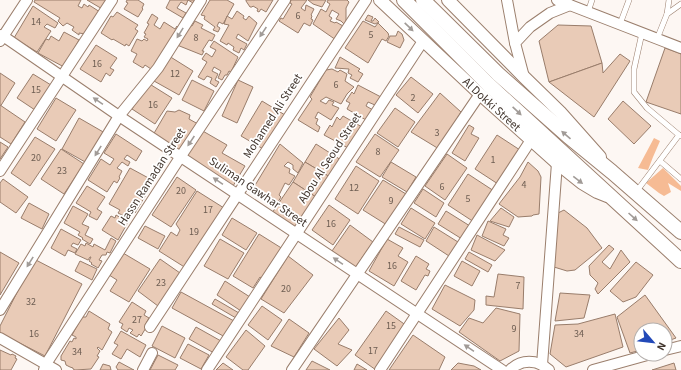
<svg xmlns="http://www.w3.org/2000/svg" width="681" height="370" font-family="'Source Sans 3',sans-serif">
<rect width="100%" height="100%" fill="#fdf7f3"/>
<g fill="#f6bb94">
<polygon points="654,138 660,141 653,157 648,170 638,168"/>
<polygon points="663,168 681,186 681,191 668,183 671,192 664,196 659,193 646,183"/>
</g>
<g fill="#e9cbb7" stroke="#997d6b">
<polygon points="35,0 81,0 78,6 82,8 84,4 88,7 89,5 100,12 85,34 79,33 79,35 72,30 74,27 67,23 63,26 58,21 60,18 34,2"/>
<polygon points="87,0 110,0 104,10"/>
<polygon points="127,0 138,0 144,4 142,8 143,9 138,17 124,9 128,3 126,2"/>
<polygon points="170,0 195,0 193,3 188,0 186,5 181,2 177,8 186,13 183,18 166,8"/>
<polygon points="210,0 227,0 234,4 223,24 219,22 217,26 220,28 218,32 213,30 215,27 204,19 205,16 201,15"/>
<polygon points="246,0 273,0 266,12 261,9 259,12 257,11 258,9 253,6 252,7 250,7 246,1"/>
<polygon points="291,0 307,0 301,8 305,11 306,5 314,9 311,15 312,16 311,19 313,20 310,26 304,23 298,33 279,21 281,18 283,19 292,4 290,3"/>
<polygon points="308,0 326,0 322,7 313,4"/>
<polygon points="328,0 347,0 349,2 346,8 346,26 341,21 336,19 339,14 332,10 329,16 332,18 330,21 335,23 336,22 343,26 336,40 313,24 321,9 326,12 330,4 327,2"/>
<polygon points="33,6 58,23 55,28 47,24 44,27 51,31 37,52 14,38"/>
<polygon points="237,11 244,16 243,18 246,20 249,16 257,23 248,41 238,34 236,38 247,44 244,50 241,48 239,53 233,50 234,47 228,43 227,45 220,41 229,25 224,24 227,16 232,19"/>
<polygon points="117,12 138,25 135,29 138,31 129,46 126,44 125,46 113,39 112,40 101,33 111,16 113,17"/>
<polygon points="152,14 158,18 154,25 160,29 164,22 175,29 177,26 178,27 158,68 153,66 151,69 145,65 143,68 133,62 137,54 131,51 137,39 142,41 144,39 147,41 148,39 144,37 146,34 144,33 149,24 147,23"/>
<polygon points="368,15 373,17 371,21 373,21 375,18 379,22 375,24 365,20"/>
<polygon points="195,21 203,25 201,28 215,35 212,41 209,40 202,51 204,51 202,55 177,45 189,25 192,26"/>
<polygon points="363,21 375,27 378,23 388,33 389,36 386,41 382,39 368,63 345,48"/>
<polygon points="558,25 591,26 602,63 549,82 539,41"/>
<polygon points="398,31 402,34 404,40 400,48 387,42 390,36 396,36"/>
<polygon points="64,32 79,40 64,67 38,53 46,39 49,40 51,36 59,41"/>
<polygon points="214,41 238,57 231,72 229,71 227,75 225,75 222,80 218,78 221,71 214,67 212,71 218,74 215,80 219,82 216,87 210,83 212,78 207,76 204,80 198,77 207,62 202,59 206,53 212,57 216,50 210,47"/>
<polygon points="96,45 117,58 110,68 114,70 110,76 106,73 101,82 80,69"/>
<polygon points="665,48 681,54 681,114 646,102"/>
<polygon points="620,54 630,61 594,117 549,82 602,63 603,73"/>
<polygon points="169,56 193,71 179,95 154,81"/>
<polygon points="340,57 360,69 358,71 363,74 358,82 350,78 352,75 348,73 349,69 335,68"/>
<polygon points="332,69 338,72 340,70 347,74 345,81 354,87 347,94 341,104 326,97 320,101 326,104 329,100 334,102 332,105 339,108 331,120 318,112 315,118 318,119 316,124 320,127 318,132 298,120 312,99 310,97 326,70"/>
<polygon points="0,73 15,83 0,107"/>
<polygon points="33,74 51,85 35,110 17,98"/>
<polygon points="411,77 433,94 418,113 396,95"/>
<polygon points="192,80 214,91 204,111 182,100"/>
<polygon points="238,80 253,87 237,123 222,116"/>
<polygon points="148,83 172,98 155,124 132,109"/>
<polygon points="358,85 381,97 375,105 368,102 366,106 373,110 366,120 347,109 350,103 346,101 352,92 354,94"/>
<polygon points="440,93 461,112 439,149 411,132"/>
<polygon points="56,98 76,110 56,141 37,129"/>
<polygon points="262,101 285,115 265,150 241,136"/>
<polygon points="623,101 651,126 634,144 608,119"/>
<polygon points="0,105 25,122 11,144 0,137"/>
<polygon points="395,108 415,122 398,147 377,133"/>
<polygon points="179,110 190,115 189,119 198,124 182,152 153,135 167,111 175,112"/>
<polygon points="343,116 362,127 350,149 324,135 330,125 332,127 337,117 340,120"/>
<polygon points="79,118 105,133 87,163 62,149"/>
<polygon points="469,125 474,128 471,134 479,138 465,161 452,153"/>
<polygon points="201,130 227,145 222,153 245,166 233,186 185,157"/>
<polygon points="116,134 142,151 136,161 127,155 124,159 130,162 128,166 122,162 117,168 122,171 119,177 120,178 117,183 114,181 107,192 88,180 101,159 110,165 114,159 104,153"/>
<polygon points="375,134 399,150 380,177 356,162"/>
<polygon points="497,135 520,150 498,184 475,169"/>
<polygon points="35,137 55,149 30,186 11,173"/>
<polygon points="0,142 8,147 0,159"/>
<polygon points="280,144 303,163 298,173 293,169 293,165 288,162 284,166 290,169 289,173 295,176 289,185 285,183 279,195 281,197 275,207 251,192"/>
<polygon points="316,144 341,160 330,177 305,162"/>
<polygon points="61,149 84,164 64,194 41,179"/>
<polygon points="447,154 467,168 445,200 425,186"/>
<polygon points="305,162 330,177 316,197 293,182"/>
<polygon points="391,162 416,177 407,192 382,177"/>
<polygon points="528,162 538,171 541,177 539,214 533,215 532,216 518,217 499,204 520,177"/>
<polygon points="356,166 379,181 358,214 335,199"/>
<polygon points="130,168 154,181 135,213 130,209 126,217 118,213 120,210 109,204"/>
<polygon points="468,174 494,191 474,222 448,205"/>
<polygon points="177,177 196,190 171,227 152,215"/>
<polygon points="3,179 28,197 16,213 0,202 0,183"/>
<polygon points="383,180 406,194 387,225 363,210"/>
<polygon points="293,182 316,197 296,229 272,213"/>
<polygon points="87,186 105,197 97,209 102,212 97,220 89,216 91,212 76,203"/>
<polygon points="423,189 444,203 436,217 414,203"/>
<polygon points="197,191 224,208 186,268 159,251 171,232 177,236 180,230 176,224"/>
<polygon points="29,203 49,214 42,229 21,218"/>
<polygon points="329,205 350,220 333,245 312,230"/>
<polygon points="73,206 88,214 82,224 89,227 85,235 93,239 90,244 82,239 83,238 78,235 80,232 64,223"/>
<polygon points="411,208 435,223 425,239 401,224"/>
<polygon points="501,208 514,217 509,227 490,221"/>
<polygon points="564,210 587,228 602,248 575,270 567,271 554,267 558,213"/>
<polygon points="446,211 470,226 462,239 438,224"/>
<polygon points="116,215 128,222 118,240 102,230 111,216 115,218"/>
<polygon points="232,218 257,233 246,250 222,235"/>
<polygon points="488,221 506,229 503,235 509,238 504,246 482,236"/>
<polygon points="350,225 373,242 355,268 332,251"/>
<polygon points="145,226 165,236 158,249 138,238"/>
<polygon points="399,227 424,240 420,247 395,234"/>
<polygon points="434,227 458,242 449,256 426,241"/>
<polygon points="61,229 81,240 78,245 73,243 71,246 77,249 75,253 68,250 65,256 51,248"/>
<polygon points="259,234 283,249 264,280 260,277 253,288 233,276"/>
<polygon points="477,235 505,250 495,261 471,250"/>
<polygon points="111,238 116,241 110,253 107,252 106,255 102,255 99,260 102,261 98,268 91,264 92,263 89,261 91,257 90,257 88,260 75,254 81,244 85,246 86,243 93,247 94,244 105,250"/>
<polygon points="220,239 244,253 228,279 204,266"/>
<polygon points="387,239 403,248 398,256 408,262 394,286 369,271"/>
<polygon points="609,245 614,249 602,262 610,269 621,250 630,262 598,294 595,289 598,283 590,275 589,266"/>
<polygon points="0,252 19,263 0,295"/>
<polygon points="469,252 492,265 488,272 465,259"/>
<polygon points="123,253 150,269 129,302 110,291 117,280 109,275"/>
<polygon points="288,256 313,275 284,313 261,299"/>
<polygon points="416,256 429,264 426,269 430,271 428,276 425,275 416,290 401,281"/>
<polygon points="34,259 82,284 45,356 0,333 0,326"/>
<polygon points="160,259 180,273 158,306 138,291"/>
<polygon points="80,261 97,269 92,280 75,271"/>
<polygon points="462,261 480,271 472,286 454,276"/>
<polygon points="636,262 653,275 636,297 623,302 610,291"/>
<polygon points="498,274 524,277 523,309 486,305 486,296 494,297"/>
<polygon points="225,281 250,297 241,311 217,295"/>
<polygon points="445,285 475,300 474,310 460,326 432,309"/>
<polygon points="181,292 234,321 225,337 172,308"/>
<polygon points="560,293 590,295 584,318 555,321"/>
<polygon points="645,295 676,338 665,342 665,330 641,330 641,350 630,353 617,317"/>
<polygon points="215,299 239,313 236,318 212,304"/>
<polygon points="132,302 146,311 144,315 149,318 145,325 147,326 141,336 139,334 137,337 130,333 133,330 129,328 127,332 121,328 123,324 119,322"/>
<polygon points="262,306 282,320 268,340 248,325"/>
<polygon points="496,308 520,314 519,351 500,361 459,332 469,318 483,323"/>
<polygon points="89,311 110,324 108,329 112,332 102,350 98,347 97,348 100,351 97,356 99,357 91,369 75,370 73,369 73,368 70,367 66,365 65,361 61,360 61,356 70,341 72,342 74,338 76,339 76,337 72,335 82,317 86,317"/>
<polygon points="386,311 407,326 376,370 355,355"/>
<polygon points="615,314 623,347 566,367 550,354 555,325 578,324"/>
<polygon points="339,318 349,330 338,344 352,350 337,366 314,349"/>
<polygon points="289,319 309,333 294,357 271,346"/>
<polygon points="162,326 185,338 175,358 152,346"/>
<polygon points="196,327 221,341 214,353 189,339"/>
<polygon points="246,330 265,346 248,370 243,370 226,357"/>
<polygon points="121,331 146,345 140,357 127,349 121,359 112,354 118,345 114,343"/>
<polygon points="413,335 445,357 439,370 389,370"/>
<polygon points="188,344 209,355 201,369 180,358"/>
<polygon points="0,350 11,355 12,354 16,356 15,358 17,359 11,370 0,370"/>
<polygon points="158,355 178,365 175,370 150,370"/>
<polygon points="312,361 330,370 306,370"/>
<polygon points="119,362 132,369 134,370 118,370 116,367"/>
<polygon points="223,363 233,370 216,370"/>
<polygon points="458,363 474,366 481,370 451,370"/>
<polygon points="674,363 676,370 652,370"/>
<polygon points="103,364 110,366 111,370 100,370"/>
<polygon points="357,364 367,370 354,370"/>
</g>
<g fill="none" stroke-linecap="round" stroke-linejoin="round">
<defs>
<g id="service">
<polyline points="588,12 592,0"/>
<polyline points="667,14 681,4"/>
<polyline points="620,24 629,0"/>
<polyline points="642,33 634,69 634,92 647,108 679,135 681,136"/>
<polyline points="657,39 667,14 669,0"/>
<polyline points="660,161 681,179"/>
<polyline points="636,192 679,135"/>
</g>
<g id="minor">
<polyline points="507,0 515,43"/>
<polyline points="557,0 681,48"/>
<polyline points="0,35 3,36 119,116 502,370"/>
<polyline points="0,41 27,0"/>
<polyline points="524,77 515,43 530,27 550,13 570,5"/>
<polyline points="0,171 112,0"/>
<polyline points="0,310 119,116 158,68 201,0"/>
<polyline points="150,327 366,0"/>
<polyline points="0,338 56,370"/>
<polyline points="665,350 681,346"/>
<polyline points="542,365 557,163"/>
<polyline points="44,370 46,364 181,156 285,0"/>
<polyline points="143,370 152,353"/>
<polyline points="207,370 423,41"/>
<polyline points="292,370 480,94"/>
<polyline points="380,370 531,140"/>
<path d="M510 370C521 359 537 359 549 370"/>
<polyline points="593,370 651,354"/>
</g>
<g id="tertiary">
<path id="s1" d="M380 0 480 94 557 163 582 183 597 192 607 196"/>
<polyline points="448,0 524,77 560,112 600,157"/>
</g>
<g id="secondary">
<polyline points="404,0 488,84 681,261"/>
<polyline points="423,0 498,74 568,136 612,172 681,232"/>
</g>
</defs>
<use href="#service" stroke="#9b7f6d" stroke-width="6"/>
<use href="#minor" stroke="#9b7f6d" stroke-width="12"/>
<use href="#tertiary" stroke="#9b7f6d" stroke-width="14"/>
<use href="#secondary" stroke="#9b7f6d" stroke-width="16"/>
<use href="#service" stroke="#fff" stroke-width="5"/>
<use href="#minor" stroke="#fff" stroke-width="10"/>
<use href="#tertiary" stroke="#fff" stroke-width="12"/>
<use href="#secondary" stroke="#fff" stroke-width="14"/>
</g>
<defs><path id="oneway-solid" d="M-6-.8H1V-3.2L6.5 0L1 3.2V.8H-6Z"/></defs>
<g fill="#a19b97">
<use href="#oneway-solid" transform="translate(409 27) rotate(44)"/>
<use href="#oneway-solid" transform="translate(263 32) rotate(124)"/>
<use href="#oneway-solid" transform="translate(180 33) rotate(122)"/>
<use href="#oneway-solid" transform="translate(98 101) rotate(-146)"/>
<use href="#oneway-solid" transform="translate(517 111) rotate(43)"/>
<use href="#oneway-solid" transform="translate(566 135) rotate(-139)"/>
<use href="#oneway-solid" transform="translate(191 141) rotate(124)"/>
<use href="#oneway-solid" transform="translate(98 151) rotate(122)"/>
<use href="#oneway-solid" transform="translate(578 180) rotate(38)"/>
<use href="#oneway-solid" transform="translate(218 181) rotate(-146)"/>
<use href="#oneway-solid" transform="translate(633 217) rotate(42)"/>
<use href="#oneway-solid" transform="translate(338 261) rotate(-146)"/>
<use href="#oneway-solid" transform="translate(30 262) rotate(122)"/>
<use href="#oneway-solid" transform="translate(469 348) rotate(-146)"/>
</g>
<g text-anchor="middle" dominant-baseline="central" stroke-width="3.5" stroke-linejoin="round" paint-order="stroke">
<g font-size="10" fill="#6c5c51">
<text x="298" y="16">6</text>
<text x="36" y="22">14</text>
<text x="371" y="35">5</text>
<text x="196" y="38">8</text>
<text x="97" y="64">16</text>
<text x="175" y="74">12</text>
<text x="336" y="85">6</text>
<text x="36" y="90">15</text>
<text x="413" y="98">2</text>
<text x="153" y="105">16</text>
<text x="437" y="133">3</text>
<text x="378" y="152">8</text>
<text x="36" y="158">20</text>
<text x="493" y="160">1</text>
<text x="62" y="171">23</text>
<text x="524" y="185">4</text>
<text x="442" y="187">6</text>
<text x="354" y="188">12</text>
<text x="181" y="191">20</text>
<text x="468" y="199">5</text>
<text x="391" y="201">9</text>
<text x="208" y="210">17</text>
<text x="331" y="224">16</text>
<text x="194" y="232">19</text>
<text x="392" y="266">16</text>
<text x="161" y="283">23</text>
<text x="518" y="286">7</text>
<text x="286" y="289">20</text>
<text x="31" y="302">32</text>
<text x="137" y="320">27</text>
<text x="391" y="326">15</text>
<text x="514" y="329">9</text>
<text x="34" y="334">16</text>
<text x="579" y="334">34</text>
<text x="373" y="351">17</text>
<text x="77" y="352">34</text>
</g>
<g font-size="12" fill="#43372f" stroke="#fff">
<text stroke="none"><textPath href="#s1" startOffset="153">Al Dokki Street</textPath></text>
<text transform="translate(273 116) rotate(-57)">Mohamed Ali Street</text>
<text transform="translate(330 158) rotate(-57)">Abou Al Seoud Street</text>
<text transform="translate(152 177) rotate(-57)">Hassn Ramadan Street</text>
<text transform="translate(258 192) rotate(34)">Suliman Gawhar Street</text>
</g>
</g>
<g transform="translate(653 342) rotate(118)"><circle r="19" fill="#ffffff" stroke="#b4afac"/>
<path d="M0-3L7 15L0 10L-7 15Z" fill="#2249b8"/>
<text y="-6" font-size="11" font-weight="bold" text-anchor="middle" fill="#43372f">N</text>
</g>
</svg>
